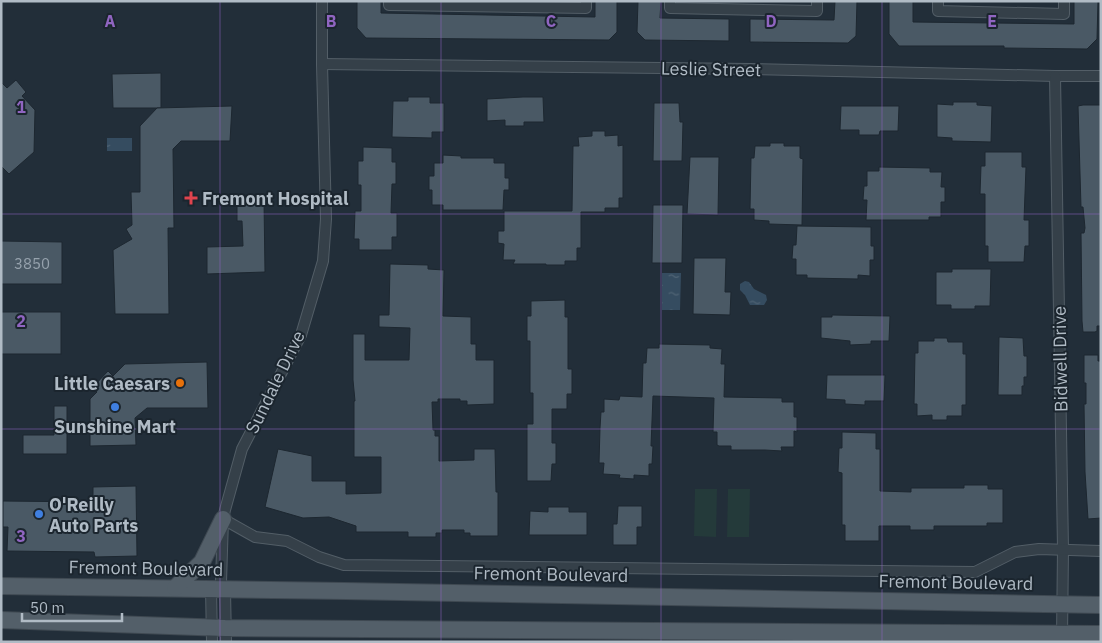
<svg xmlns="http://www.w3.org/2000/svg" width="1102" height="643" font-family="'IBM Plex Sans',sans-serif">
<defs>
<pattern id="water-ripples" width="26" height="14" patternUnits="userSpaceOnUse" patternTransform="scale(1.25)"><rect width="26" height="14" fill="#354c60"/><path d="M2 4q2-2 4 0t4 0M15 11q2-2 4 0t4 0" fill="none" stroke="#506475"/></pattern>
</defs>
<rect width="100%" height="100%" fill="#222e39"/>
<g fill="#243a3a">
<polygon points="695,489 717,489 716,537 694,536"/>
<polygon points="728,489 750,489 749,537 727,537"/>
</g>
<g fill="url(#water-ripples)">
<rect x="107" y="138" width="25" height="13"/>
<polygon points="662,273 681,273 680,310 662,310"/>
<polygon points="745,281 749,282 754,289 766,295 767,300 764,305 750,305 745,295 740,290 740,284"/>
</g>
<g fill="#4a5965" stroke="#1d2730">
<polygon points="357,1 381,1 381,13 595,17 595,1 617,1 617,32 609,40 366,38 357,28"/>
<polygon points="638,1 661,1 660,18 729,19 729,41 645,40 637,32"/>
<polygon points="835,1 857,1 856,36 848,43 750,42 750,19 834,20"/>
<polygon points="889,1 913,1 913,22 1074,24 1074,1 1098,1 1097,39 1087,49 1004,48 1004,46 899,46 889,34"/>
<polygon points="161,73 161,108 113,108 112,74"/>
<polygon points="16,80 26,92 22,96 35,110 34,152 9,174 1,166 1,82 7,88"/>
<polygon points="408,97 430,97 430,103 444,103 444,132 432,132 432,138 392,137 393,101 408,101"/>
<polygon points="523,97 543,97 544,122 524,122 524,126 505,126 505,120 487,121 487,99"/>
<polygon points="953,102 977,102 977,105 992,106 991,142 952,141 952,138 937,137 937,104 953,105"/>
<polygon points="654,103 679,103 680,122 683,122 682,161 653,161"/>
<polygon points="1083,105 1101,105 1101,326 1097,326 1097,331 1095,332 1083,332 1082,321 1081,233 1084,233 1085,228 1083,207 1081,207 1078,106"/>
<polygon points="232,106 230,141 181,141 173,149 174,228 168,228 169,314 115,314 113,250 132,239 126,229 132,225 131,192 140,192 140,126 157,108"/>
<polygon points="841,106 899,106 898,131 880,131 879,135 859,135 859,130 840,130"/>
<polygon points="592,131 605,131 605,136 618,135 618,146 623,145 623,198 619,198 619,208 605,208 605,212 581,212 581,248 577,248 577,261 565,261 565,265 546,265 546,264 513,264 515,260 503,260 504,244 498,243 498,231 504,231 504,211 572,211 573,146 579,146 578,137 592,136"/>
<polygon points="770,143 784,143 784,146 800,146 800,158 803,159 802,225 769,224 769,221 754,220 754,209 750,209 751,158 754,158 755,146 770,146"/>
<polygon points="363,147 392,148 392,162 396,162 396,184 392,184 391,213 397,213 397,237 392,237 392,250 359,250 359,239 354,239 355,211 361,211 361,185 358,185 358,161 363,161"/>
<polygon points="985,152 1022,152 1022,167 1026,167 1024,220 1029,220 1029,246 1025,246 1024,262 988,262 988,246 985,246 985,194 980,194 981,166 985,166"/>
<polygon points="443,155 461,156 461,158 494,158 494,163 505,163 505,178 509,178 509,190 504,190 503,210 443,210 443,205 432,205 432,190 429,190 429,176 434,176 434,163 443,163"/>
<polygon points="690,157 719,157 718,215 687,214"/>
<polygon points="879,167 930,168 930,172 942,172 941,187 945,187 945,202 941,202 941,217 929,217 929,220 866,220 867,200 863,200 864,186 867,186 867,171 879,171"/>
<polygon points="264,200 265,272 207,274 207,247 243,246 242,221 237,221 237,201"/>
<polygon points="653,205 683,205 682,263 652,263"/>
<polygon points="797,226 871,227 871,246 874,246 874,260 870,260 870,276 858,275 858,279 807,278 807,275 796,275 796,259 792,259 793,245 796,245"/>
<polygon points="1,241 62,242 62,284 1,284"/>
<polygon points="694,258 726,258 725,292 731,292 730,315 693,314"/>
<polygon points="390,264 428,265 428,269 444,270 443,316 471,317 471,344 476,344 476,360 494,360 494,404 467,405 467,401 460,401 460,399 438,399 438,402 432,402 433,430 435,430 435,436 439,436 439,461 474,460 474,449 495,449 496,492 498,492 498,536 470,536 470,533 464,533 464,530 442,530 442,533 436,533 436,537 408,537 408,532 356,532 356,526 329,517 303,518 265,507 278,449 312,456 312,481 346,481 346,494 381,493 381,457 354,457 354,401 355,401 353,380 353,334 365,334 365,360 409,360 410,328 379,327 379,315 389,315"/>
<polygon points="952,269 991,269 990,306 975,306 975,309 951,309 951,305 936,305 936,272 952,272"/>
<polygon points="565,300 565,317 568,317 568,369 572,369 572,394 567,394 567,409 552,409 552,443 556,443 556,464 552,464 551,481 527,481 527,424 533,424 533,393 530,393 530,341 527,341 527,316 531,316 531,301"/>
<rect x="1" y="312" width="60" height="42"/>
<polygon points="832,315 890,316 889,341 871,341 871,344 850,345 850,341 821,338 821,317 832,317"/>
<polygon points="999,337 1023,338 1024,356 1027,356 1027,377 1024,377 1024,386 1022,386 1022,395 998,395"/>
<polygon points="934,338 947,338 948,342 963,342 963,354 966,354 966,405 962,405 962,416 947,416 947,420 932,420 932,415 917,416 917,404 914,404 915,353 918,353 918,341 934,341"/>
<polygon points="659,344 710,345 710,348 722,349 721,364 725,364 724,397 782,398 782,402 794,402 794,417 797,417 797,432 794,431 794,447 781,447 782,451 765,450 731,450 731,446 719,446 717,445 717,432 713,432 714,398 653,396 651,446 653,446 652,464 649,464 649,476 634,475 634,479 619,478 620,475 603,474 604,463 599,463 600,428 601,412 604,412 604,399 619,400 620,396 642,397 643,363 646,363 647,348 659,348"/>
<polygon points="1084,355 1098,355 1098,361 1101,361 1101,518 1088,519 1085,472 1084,404 1086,404 1086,383 1084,383"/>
<polygon points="207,362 208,408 147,408 135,418 136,445 90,446 90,399 97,392 93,387 108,371 113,376 125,364"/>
<polygon points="827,375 885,375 884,401 865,401 865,405 845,404 845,400 826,399"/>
<polygon points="54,406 67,406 67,454 23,454 23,435 54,435"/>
<polygon points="842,432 876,433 876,449 880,449 880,491 911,492 911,488 964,488 964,485 988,485 988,489 1003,489 1003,523 987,523 987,526 934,526 934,530 910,530 910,526 879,526 879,541 845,541 845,525 842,525 842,473 838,472 839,448 842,448"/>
<polygon points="136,486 137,556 95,557 94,552 7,551 8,527 3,527 3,501 93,502 93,487"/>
<polygon points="618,506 642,506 642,527 637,527 637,545 613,545 613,524 617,524"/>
<polygon points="548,507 569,507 569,512 587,512 587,535 529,535 530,511 548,512"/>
</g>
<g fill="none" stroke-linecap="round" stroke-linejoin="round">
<defs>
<g id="minor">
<polyline points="389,1 389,5 586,8 586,1"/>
<polyline points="670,1 670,8 817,11 817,1"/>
<polyline points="938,1 938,11 1064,14 1064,1"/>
<polyline points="322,64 750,69 1055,76 1101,76"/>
<polyline points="1055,76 1063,549 1062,638"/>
<polyline points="223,519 255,537 287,541 319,557 344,565 975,572 1015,552 1039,549 1101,551"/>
<polyline points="212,642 211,588 214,587"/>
<polyline points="226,642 225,590 221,582 223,519 225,510 242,449 301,335 323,261 326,219 322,64 322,1"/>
</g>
<g id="primary">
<polyline points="1,586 345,591 1101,605"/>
<polyline points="175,588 202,562 223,519"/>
<polyline points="1,620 225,628 1101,634"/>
</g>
</defs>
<use href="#minor" stroke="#535e67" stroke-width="12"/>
<use href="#primary" stroke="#3f4952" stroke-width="18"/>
<use href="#minor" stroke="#354049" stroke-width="10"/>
<use href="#primary" stroke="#535f69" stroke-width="16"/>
</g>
<path fill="none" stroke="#9065c1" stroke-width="1" stroke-opacity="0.55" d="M220 1V642M441 1V642M661 1V642M882 1V642M1 214H1101M1 429H1101"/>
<path fill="#e0444e" stroke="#1b252e" stroke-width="2" d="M188.5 190.5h5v5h5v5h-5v5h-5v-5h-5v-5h5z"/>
<circle fill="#e8710a" stroke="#1b252e" stroke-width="2" cx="180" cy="383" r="5"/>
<g fill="#3f7fe0" stroke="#1b252e" stroke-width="2">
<circle cx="115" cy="407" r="5"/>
<circle cx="39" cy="514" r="5"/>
</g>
<g text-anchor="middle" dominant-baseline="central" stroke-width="4" stroke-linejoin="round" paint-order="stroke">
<g font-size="15" fill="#96a2ad">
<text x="32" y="263">3850</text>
</g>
<g font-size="18" fill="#b0bbc5" stroke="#1b252e">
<text transform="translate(711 69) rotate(1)">Leslie Street</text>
<text transform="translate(1060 359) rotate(-91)">Bidwell Drive</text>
<text transform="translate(275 382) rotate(-64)">Sundale Drive</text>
<text transform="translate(146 568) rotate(1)">Fremont Boulevard</text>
<text transform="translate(551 574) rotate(1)">Fremont Boulevard</text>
<text transform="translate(956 582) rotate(1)">Fremont Boulevard</text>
</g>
<g font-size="18" font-weight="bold" fill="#b0bbc5" stroke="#1b252e" text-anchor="start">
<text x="202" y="198">Fremont Hospital</text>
<text x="170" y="383" text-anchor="end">Little Caesars</text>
<text x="115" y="426" text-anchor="middle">Sunshine Mart</text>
<text x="49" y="504">O'Reilly<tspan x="49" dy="21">Auto Parts</tspan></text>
</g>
</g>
<g font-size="16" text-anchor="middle" font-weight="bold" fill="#9065c1" stroke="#1b252e" stroke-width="4" stroke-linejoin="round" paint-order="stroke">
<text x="110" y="27">A</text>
<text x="331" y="27">B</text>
<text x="551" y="27">C</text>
<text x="771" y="27">D</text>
<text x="992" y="27">E</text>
<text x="21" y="113">1</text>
<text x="21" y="327">2</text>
<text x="21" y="542">3</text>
</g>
<rect width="1102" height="643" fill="none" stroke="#b0bbc5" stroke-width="5"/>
<path d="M22 613v8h100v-8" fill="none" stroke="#b0bbc5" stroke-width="2.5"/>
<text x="30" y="613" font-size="15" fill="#b0bbc5" stroke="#1b252e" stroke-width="4" paint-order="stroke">50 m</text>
</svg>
